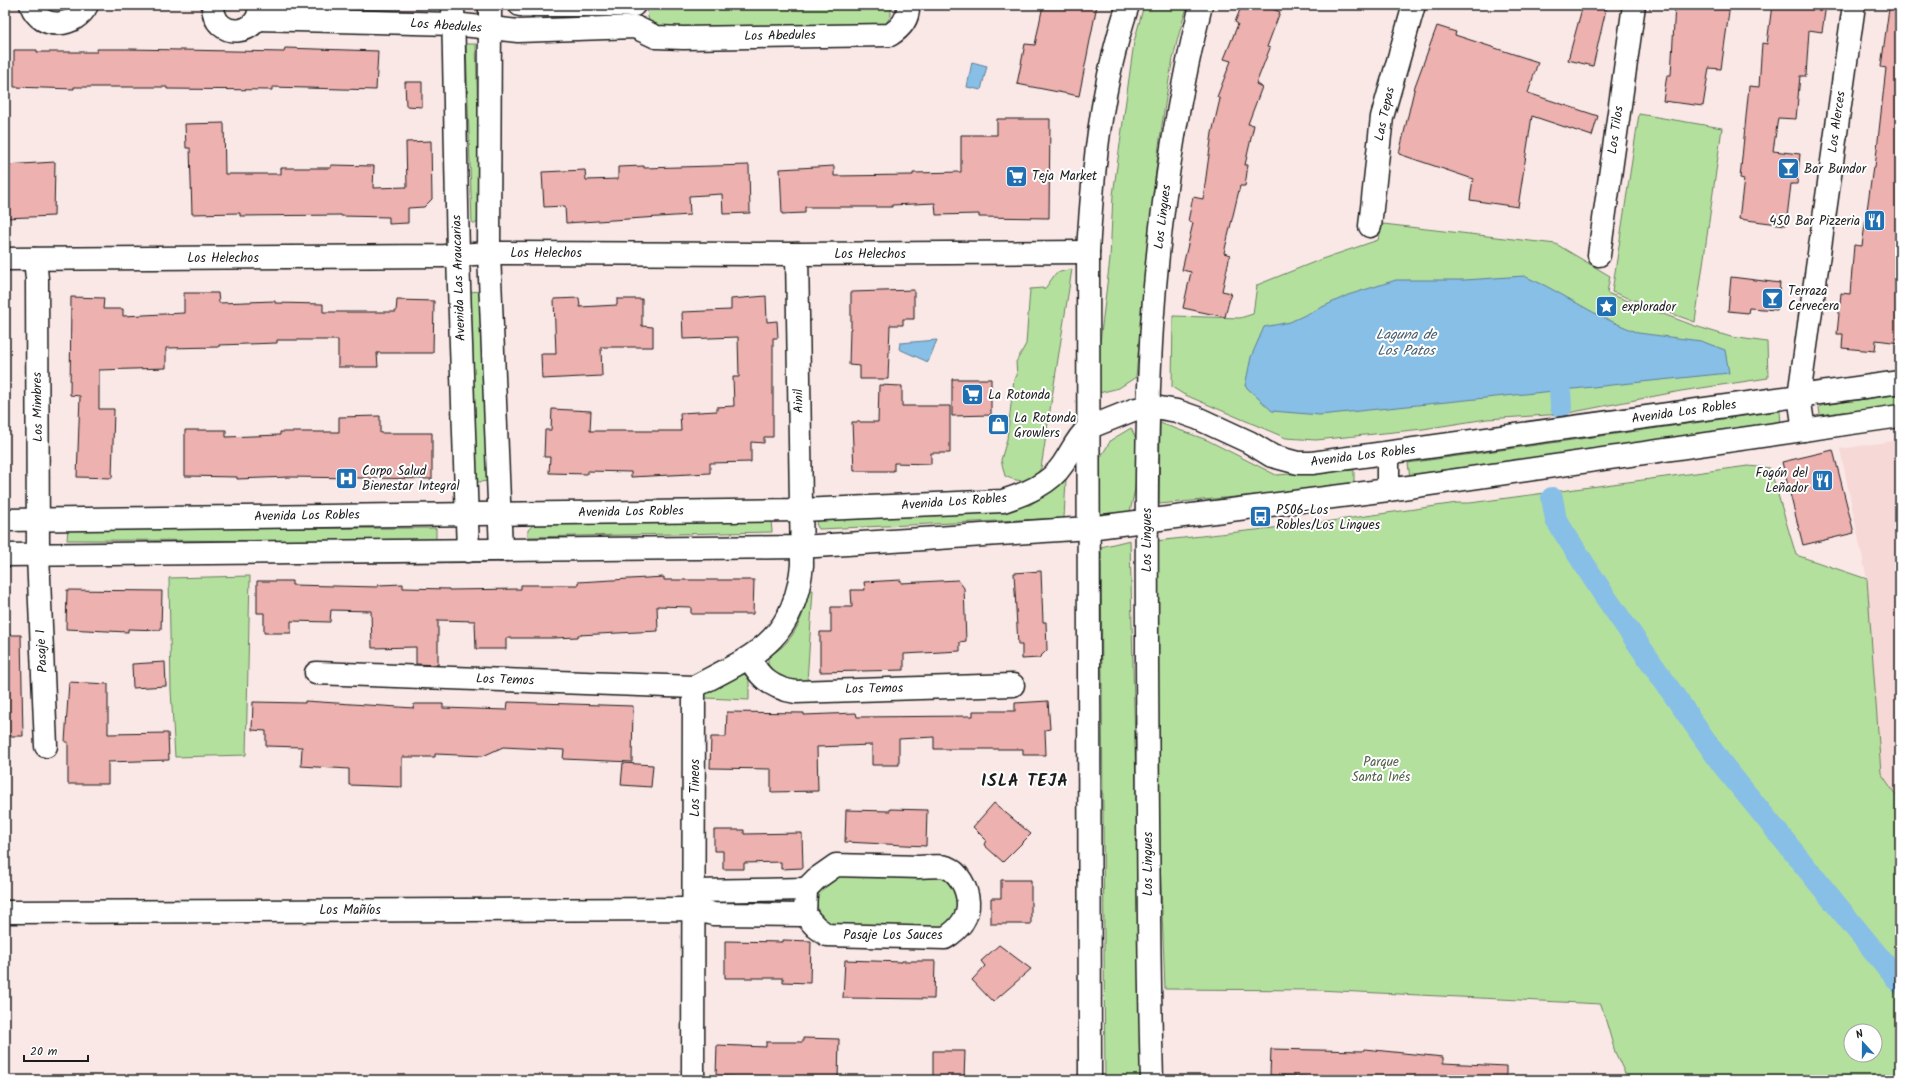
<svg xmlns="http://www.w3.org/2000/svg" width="1905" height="1085" font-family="Kalam,sans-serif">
<rect width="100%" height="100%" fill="#fae8e7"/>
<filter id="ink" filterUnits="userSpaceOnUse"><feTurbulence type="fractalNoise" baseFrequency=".025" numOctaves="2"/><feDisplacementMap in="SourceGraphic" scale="8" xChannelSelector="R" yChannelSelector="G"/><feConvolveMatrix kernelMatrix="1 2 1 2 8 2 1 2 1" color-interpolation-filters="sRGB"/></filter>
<g filter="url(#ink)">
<polygon fill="#f6d8d6" points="1900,440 1900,801 1881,773 1867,579 1840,449"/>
<g fill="#b4e09e" stroke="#687e5d" fill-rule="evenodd">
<path d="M648 5H891V15L884 27 656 31C649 23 646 16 648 5Z"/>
<path d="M1144 5H1188C1171 51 1165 105 1158 153 1149 228 1143 302 1136 377L1119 388 1099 393 1096 376 1110 259 1113 195 1134 42Z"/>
<polygon points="466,44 476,44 481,223 472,223"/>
<polygon points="1639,114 1722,128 1695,322 1612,292"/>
<polygon points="1383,224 1556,244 1610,276 1607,293 1695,326 1731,337 1767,342 1768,378 1681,391 1563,414 1487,419 1423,429 1316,440 1286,438 1183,394 1172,387 1173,316 1240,318 1253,314 1257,285 1322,259 1378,240"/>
<path d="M1072 269 1041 468C1032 483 1019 483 1005 476L1001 460 1007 439 1014 379 1017 376 1016 362 1026 344 1030 289 1043 288 1044 290 1056 273Z"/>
<polygon points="481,291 490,481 477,482 469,292"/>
<polygon points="1900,394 1900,405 1820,415 1819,407 1824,405"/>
<polygon points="1780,411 1781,425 1410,478 1408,463"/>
<polygon points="1160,423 1207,440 1276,475 1354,470 1354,486 1159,504"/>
<polygon points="1131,428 1138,443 1135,489 1130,512 1098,514 1099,460 1111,440"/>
<path d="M1748 466 1770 468 1796 555 1867 579 1881 773 1900 801V1080H1628L1615 1052 1601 1004 1318 990 1165 989 1157 782 1156 541 1310 524 1457 503H1470ZM1851 1031H1875V1055H1851Z"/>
<polygon points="1066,479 1064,518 819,529 816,524 819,518 1030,505"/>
<polygon points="771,520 772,532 528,537 528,530 533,525"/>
<polygon points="436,528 436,541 67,540 68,529"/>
<polygon points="1130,540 1143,1080 1105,1080 1101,547"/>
<polygon points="250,576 246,755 175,757 171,690 169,578"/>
<path d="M813 590 807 682 788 683 768 668V656C794 644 803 617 809 591Z"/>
<polygon points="736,672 749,676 749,700 706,698 702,696 707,687"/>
<path d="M835 875 948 877C965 897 961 907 951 929H831C814 911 815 905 822 882Z"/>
<polygon points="788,898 791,905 724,906 724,899"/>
</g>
<g fill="#88bfe6" stroke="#5d7e95">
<polygon points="972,62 987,66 981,90 967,87"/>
<polygon points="1524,276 1546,286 1600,316 1638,333 1701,341 1725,350 1729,373 1320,415 1272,411 1245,386 1251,357 1264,327 1290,322 1348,295 1396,280 1465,280"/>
<polygon points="937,340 928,362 899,349 900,343"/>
</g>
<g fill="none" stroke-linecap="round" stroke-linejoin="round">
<g stroke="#88bfe6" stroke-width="22">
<polyline points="1560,389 1561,407"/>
<polyline points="1552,498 1556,520 1604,595 1722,764 1900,983"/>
</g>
</g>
<g fill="#edb1af" stroke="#1c1c1c">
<polygon points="1043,5 1097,5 1079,96 1017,84 1025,44 1035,45"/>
<polygon points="1242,5 1263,5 1280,12 1267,47 1270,48 1256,84 1262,87 1248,124 1254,125 1245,165 1248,165 1245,186 1240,186 1224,253 1230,255 1222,291 1231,293 1225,317 1183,308 1191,272 1182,270 1193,223 1188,221 1193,197 1203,199 1212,133 1220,99 1217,97 1231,61 1224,59 1238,24 1235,22"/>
<polygon points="1583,5 1607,5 1593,66 1568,60"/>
<polygon points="1675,5 1730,5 1721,69 1709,68 1703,106 1663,101 1667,75 1671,75"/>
<polygon points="1772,5 1826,5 1822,32 1809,30 1806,76 1800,76 1796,119 1778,118 1773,151 1800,154 1797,184 1791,184 1786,225 1739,219 1744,179 1740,178 1749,86 1759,87 1762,43 1767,44"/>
<polygon points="1889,8 1900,9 1900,343 1876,340 1875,351 1842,348 1843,334 1837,334 1841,293 1850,294 1854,245 1862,246 1873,167 1875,167 1886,68 1881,67"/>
<polygon points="1437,26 1456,32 1455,35 1538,62 1528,93 1598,116 1592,136 1532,116 1518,207 1470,200 1473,179 1399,154 1415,86"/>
<polygon points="285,48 378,51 376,90 272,87 272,90 167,89 167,87 74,87 74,89 14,87 14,50 37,50 37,52 97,52 97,49 129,49 284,52"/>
<polygon points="405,82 422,82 422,107 406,106"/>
<polygon points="997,119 1050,119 1049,218 979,217 979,214 936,215 935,203 892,205 892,207 805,207 805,213 782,214 780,169 834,166 834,176 913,175 913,173 961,172 961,135 997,135"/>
<polygon points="224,123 225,174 281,174 281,168 331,168 331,165 374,166 373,188 407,187 406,142 431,141 432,199 424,207 408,208 408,223 389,224 389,217 341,216 341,215 240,216 240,213 192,214 190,148 186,148 185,124"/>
<polygon points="55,162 54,216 5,218 5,165"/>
<polygon points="749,165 750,213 723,214 722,194 689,196 690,215 566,223 565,206 544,207 542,172 585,170 586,180 618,179 618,167 644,166 644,168"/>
<polygon points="1731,277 1780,283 1777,310 1749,308 1748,313 1728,311"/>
<polygon points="914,290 914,319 903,319 903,325 890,325 888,379 860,379 860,366 849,365 850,329 851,329 851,292"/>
<polygon points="184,293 218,293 219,303 275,301 275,303 323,304 323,312 396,312 397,300 434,301 433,353 377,353 378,367 338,367 338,340 277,340 277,343 219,345 219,347 166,348 166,368 99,370 99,409 114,409 112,478 77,477 80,396 70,395 71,297 104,298 103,309 123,309 123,316 184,313"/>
<polygon points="766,296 767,322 777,321 778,338 773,338 773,437 764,437 764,443 751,442 751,462 710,463 710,473 631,477 631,472 587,471 587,474 549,473 550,457 544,457 545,430 551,430 552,409 591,411 590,431 681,431 680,413 717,411 717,407 734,406 733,377 739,377 738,337 683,339 682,312 731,310 731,299"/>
<polygon points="579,298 580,307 617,305 617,299 642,299 642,326 653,327 653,347 601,347 602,376 542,379 541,354 556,354 554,299"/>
<polygon points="952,379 991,379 991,415 952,416"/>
<polygon points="879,385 902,386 902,406 950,406 950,453 931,453 931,464 894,463 894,471 854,471 852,422 878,422"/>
<polygon points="380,416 380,433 432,433 432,479 289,477 237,479 237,477 185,476 185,430 226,430 226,437 280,435 280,432 339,432 339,417"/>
<polygon points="1833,450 1854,533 1803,545 1782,462"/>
<polygon points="1041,571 1043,622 1046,622 1047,650 1039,658 1022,659 1022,645 1018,645 1014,573"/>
<polygon points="664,577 664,580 754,580 753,614 691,614 691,607 657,606 658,631 578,635 578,637 554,638 506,638 506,649 476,649 475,621 438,620 438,665 416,664 416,647 372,648 371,611 331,610 330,622 291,621 291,633 264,633 264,613 257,613 257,581 292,581 292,585 378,587 378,585 403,584 403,588 449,589 449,590 521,589 521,585 578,585 578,582"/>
<polygon points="901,580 901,583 958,580 964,588 966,641 960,642 960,651 904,654 904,670 820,672 820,632 831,632 831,607 852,607 851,590 865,590 864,582"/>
<polygon points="67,590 162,591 161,630 128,629 128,632 66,629"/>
<polygon points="5,635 21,635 23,736 5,736"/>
<polygon points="165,662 166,686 133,688 132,664"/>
<polygon points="69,682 108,684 108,734 168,733 169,760 108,762 108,784 68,784 68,742 65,742"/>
<polygon points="305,701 414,708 414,704 443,704 443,708 507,710 508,702 633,706 632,762 563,759 564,750 503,747 483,756 435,754 435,757 402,757 402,787 349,785 349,769 301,766 302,747 266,746 266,731 252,730 253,702 305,703"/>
<polygon points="1048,701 1050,729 1045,730 1046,755 1023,755 1023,749 934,749 934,737 899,739 899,765 872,765 872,745 817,747 818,791 771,792 771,769 710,768 711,737 726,737 727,712 804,713 804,715 856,713 857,717 973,716 973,711 1015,711 1015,703"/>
<polygon points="623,763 653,765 651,787 621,785"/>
<polygon points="994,803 1031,834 1003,862 984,845 986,840 973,827"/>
<polygon points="890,809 927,810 926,846 845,842 846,810 890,811"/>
<polygon points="714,830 744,830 744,834 802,833 803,868 781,869 781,862 744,863 744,869 723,869 723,851 714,851"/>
<polygon points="1001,880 1031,880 1031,924 991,924 991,898 1001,898"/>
<polygon points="783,940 811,941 810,983 783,982 783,978 725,978 725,941 783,942"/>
<polygon points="999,945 1031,969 993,1002 972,980 985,966 981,961"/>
<polygon points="845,960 902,962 902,961 935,961 934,999 843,998"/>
<polygon points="803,1038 839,1039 838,1080 732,1080 733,1077 716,1076 717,1045 766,1047 766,1042 803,1042"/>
<polygon points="1271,1049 1363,1051 1364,1049 1443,1057 1443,1063 1506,1066 1506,1080 1305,1080 1305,1077 1270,1075"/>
<polygon points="933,1051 965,1051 964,1080 939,1080 939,1078 933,1078"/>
</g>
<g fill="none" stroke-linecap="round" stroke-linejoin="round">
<defs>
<g id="minor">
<path d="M31 5C41 32 76 27 87 5"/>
<path d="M213 5C213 42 263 36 259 5"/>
<polyline points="453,5 458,256 468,551"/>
<polyline points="490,5 489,253 501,550"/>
<polyline points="520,5 634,5"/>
<path d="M257 19 453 24 518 31 635 27 656 37 683 38 890 35C901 28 909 19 908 5"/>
<polyline points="1370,226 1382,117 1414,5"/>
<polyline points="1599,255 1634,5"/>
<polyline points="5,259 444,256 489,253 797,254 1088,252"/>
<polyline points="35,259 37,279 38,555 46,746"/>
<polyline points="1804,430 1799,396 1854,5"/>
<path d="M5 520 801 510 1003 501C1025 494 1050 484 1063 464 1072 451 1076 439 1088 428"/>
<polyline points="5,555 801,547 1089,528"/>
<path d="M750 658C759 678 773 689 796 692L1013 685"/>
<polyline points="316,673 694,687"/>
<path d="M836 865C864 866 891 866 919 867 927 867 939 865 946 867 959 872 967 888 968 902 969 918 958 930 945 938L827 935 816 927 805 915 806 889 816 879Z"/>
<polyline points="695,891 806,889"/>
<polyline points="5,912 694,909 713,914 805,915"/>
<path d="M693 1080 694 687C755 655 794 641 802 565L797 254"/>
</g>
<g id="major">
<polyline points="1088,428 1133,410 1149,406 1177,411 1197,418 1249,442 1272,456 1298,463 1312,463 1900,382"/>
<polyline points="1388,454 1388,490"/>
<polyline points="1089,528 1388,490 1900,416"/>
<path d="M1090 1080 1088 252C1093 168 1101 85 1128 5"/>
<path d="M1152 1080C1148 941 1148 802 1147 662 1147 550 1145 438 1152 326 1159 218 1175 110 1201 5"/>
</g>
</defs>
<use href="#minor" stroke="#1c1c1c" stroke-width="25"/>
<use href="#major" stroke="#1c1c1c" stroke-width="25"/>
<use href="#minor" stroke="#fff" stroke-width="22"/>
<use href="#major" stroke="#fff" stroke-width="22"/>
</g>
</g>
<defs>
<symbol id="bar-square" viewBox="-11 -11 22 22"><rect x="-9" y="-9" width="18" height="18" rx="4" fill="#1f6fb2" stroke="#fff"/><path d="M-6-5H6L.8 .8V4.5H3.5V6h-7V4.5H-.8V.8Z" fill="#fff"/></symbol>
<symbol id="supermarket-square" viewBox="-11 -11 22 22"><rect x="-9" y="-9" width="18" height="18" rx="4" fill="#1f6fb2" stroke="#fff"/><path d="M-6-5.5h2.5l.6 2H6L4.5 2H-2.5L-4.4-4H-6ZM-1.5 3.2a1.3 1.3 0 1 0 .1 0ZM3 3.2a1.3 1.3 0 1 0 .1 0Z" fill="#fff"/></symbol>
<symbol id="restaurant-square" viewBox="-11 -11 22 22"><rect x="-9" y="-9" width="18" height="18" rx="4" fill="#1f6fb2" stroke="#fff"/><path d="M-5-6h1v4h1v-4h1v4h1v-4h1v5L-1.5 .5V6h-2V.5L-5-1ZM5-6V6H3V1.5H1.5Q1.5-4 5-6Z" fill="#fff"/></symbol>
<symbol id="sight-square" viewBox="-11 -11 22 22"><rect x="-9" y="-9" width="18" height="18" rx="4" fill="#1f6fb2" stroke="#fff"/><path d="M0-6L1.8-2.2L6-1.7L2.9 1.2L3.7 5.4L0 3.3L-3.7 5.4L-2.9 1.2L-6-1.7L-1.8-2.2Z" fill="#fff"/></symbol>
<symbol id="shop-square" viewBox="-11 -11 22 22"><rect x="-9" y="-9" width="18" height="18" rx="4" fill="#1f6fb2" stroke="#fff"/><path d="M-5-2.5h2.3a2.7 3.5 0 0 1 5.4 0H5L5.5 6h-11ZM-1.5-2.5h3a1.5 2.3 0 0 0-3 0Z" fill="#fff"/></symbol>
<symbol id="hospital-square" viewBox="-11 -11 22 22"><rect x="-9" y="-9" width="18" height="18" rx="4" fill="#1f6fb2" stroke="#fff"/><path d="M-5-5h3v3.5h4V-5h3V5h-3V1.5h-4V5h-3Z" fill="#fff"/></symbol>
<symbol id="bus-square" viewBox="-11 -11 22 22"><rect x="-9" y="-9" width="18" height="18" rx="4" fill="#1f6fb2" stroke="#fff"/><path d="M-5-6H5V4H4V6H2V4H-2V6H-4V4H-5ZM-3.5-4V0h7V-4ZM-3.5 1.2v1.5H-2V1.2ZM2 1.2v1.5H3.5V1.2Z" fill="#fff"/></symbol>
</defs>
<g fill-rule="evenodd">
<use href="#bar-square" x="1776" y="156" width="25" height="25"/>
<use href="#supermarket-square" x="1004" y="164" width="25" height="25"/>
<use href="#restaurant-square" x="1862" y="208" width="25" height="25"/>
<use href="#bar-square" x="1760" y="286" width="25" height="25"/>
<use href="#sight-square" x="1594" y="294" width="25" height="25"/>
<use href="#supermarket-square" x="960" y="382" width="25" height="25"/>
<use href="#shop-square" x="986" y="412" width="25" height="25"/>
<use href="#hospital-square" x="334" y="466" width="25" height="25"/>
<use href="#restaurant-square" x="1810" y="468" width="25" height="25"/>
<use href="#bus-square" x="1248" y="504" width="25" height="25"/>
</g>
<g text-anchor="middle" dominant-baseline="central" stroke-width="4" stroke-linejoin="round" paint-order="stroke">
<g font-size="13" fill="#1c1c1c" stroke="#fff">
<text transform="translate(446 26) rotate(4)">Los Abedules</text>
<text transform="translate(780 36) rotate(-1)">Los Abedules</text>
<text transform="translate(1385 114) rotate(-78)">Las Tepas</text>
<text transform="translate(1837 122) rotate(-82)">Los Alerces</text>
<text transform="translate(1616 130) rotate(-82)">Los Tilos</text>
<text transform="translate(1163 217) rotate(-83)">Los Lingues</text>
<text x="546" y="253">Los Helechos</text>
<text x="870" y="254">Los Helechos</text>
<text x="223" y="258">Los Helechos</text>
<text transform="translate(459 278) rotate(-92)">Avenida Las Araucarias</text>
<text transform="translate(799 401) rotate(-91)">Ainil</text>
<text transform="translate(38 407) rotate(-91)">Los Mimbres</text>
<text transform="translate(1684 412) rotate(-8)">Avenida Los Robles</text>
<text transform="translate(1363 456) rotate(-7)">Avenida Los Robles</text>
<text transform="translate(954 502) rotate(-4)">Avenida Los Robles</text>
<text transform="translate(631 512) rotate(-1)">Avenida Los Robles</text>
<text transform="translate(307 516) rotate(-1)">Avenida Los Robles</text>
<text transform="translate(1147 540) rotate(-90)">Los Lingues</text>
<text transform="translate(42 651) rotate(-93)">Pasaje 1</text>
<text transform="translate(505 680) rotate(2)">Los Temos</text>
<text transform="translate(874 689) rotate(-1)">Los Temos</text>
<text transform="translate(695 788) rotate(-90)">Los Tineos</text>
<text transform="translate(1148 864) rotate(-90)">Los Lingues</text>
<text x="350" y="910">Los Mañíos</text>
<text x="893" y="935">Pasaje Los Sauces</text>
</g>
<g font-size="13" fill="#1c1c1c" stroke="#fff" text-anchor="start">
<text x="1804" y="169">Bar Bundor</text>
<text x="1032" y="176">Teja Market</text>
<text x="1860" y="221" text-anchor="end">450 Bar Pizzeria</text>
<text x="1788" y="291">Terraza<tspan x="1788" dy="15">Cervecera</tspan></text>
<text x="1622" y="307">explorador</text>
<text x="988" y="395">La Rotonda</text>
<text x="1014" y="418">La Rotonda<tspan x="1014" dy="15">Growlers</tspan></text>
<text x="362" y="471">Corpo Salud<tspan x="362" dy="15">Bienestar Integral</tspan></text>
<text x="1808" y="473" text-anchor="end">Fogón del<tspan x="1808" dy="15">Leñador</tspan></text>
<text x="1276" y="510">P506-Los<tspan x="1276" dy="15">Robles/Los Lingues</tspan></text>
</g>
<g font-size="13" fill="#51614a" stroke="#fff">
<text x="1381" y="762">Parque<tspan x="1381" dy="15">Santa Inés</tspan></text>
</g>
<g font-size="14" font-style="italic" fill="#475d6d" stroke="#fff">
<text x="1406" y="335">Laguna de<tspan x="1406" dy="16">Los Patos</tspan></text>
</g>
<g font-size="17" font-weight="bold" letter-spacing="1" fill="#1c1c1c" stroke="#fff">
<text x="1025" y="781">ISLA TEJA</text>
</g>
</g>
<rect width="1905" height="1085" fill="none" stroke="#fff" stroke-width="20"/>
<rect x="10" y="10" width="1885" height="1065" fill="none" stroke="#1c1c1c" stroke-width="1.5" filter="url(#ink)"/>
<g transform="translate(1863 1043) rotate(339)"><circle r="19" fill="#ffffff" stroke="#a4a4a4"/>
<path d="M0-3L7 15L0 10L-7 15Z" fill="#1f6fb2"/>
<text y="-6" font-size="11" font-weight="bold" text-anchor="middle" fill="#1c1c1c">N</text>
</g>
<path d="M24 1055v6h64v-6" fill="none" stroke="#1c1c1c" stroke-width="2"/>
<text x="30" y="1055" font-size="12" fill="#1c1c1c" stroke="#ffffff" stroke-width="3" paint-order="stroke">20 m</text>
</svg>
